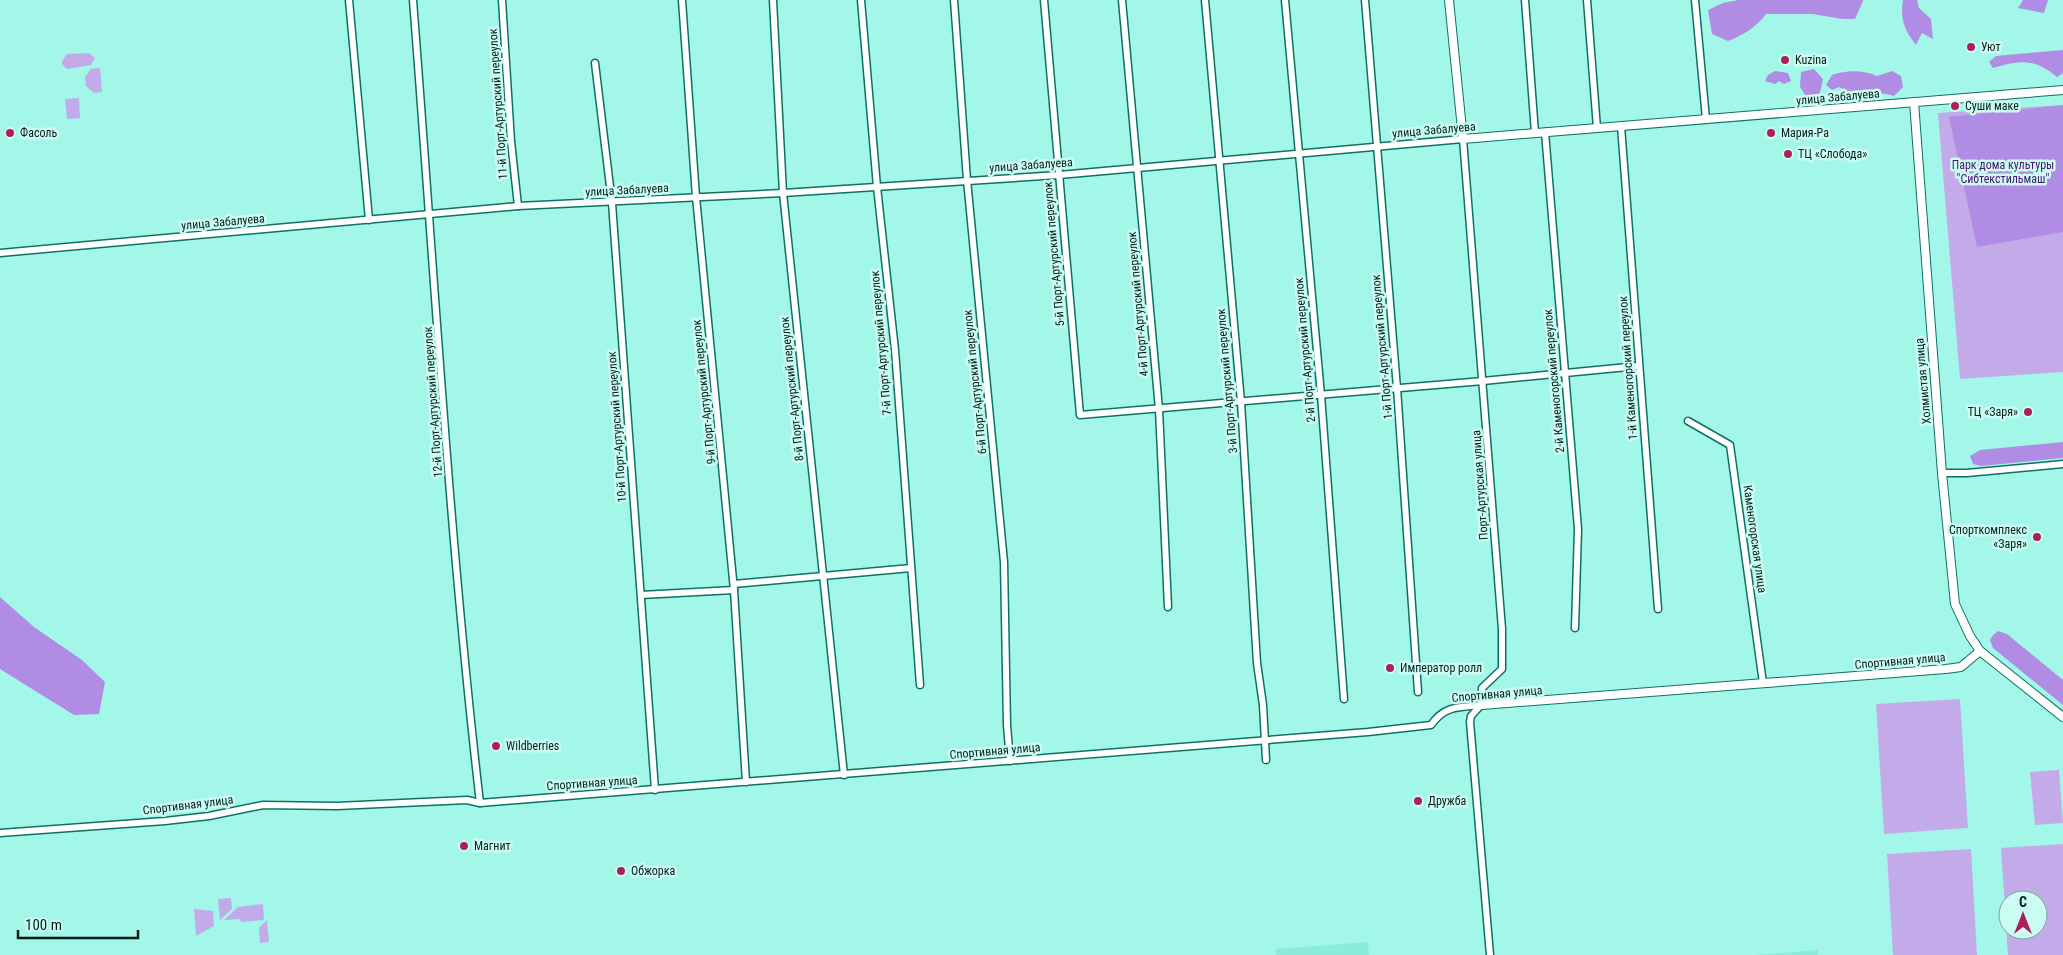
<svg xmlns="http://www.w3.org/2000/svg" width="2063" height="955" font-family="'Roboto Condensed',sans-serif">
<rect width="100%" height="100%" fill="#a2f7e8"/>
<g fill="#8cecdc">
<polygon points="1368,942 1369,955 1276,955 1275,949"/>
<polygon points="1818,950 1818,955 1757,955"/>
</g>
<g fill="#c3abe9" fill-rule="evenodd">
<polygon points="89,53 95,58 91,65 67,69 62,64 62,61 67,54"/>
<polygon points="100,68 102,92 94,93 86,86 85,77 91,69"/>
<polygon points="79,98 80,118 67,119 65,99"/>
<polygon points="2063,105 2063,372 1960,379 1938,113"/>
<polygon points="1960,699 1968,828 1884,834 1876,704"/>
<polygon points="2059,770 2063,823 2035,825 2030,772"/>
<path d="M2063 844V955H2008L2001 848ZM2008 900H2038V930H2008Z"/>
<polygon points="1971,849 1977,955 1893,955 1887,854"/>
<polygon points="231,898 232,909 220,920 218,899"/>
<polygon points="263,904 264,920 241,922 240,919 224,920 238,907"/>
<polygon points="194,909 213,911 214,926 196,936"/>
<polygon points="267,920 269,942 260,943 259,928"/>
</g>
<g fill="#b08ce4">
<path d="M1738 0H1863V1L1855 19H1843L1812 14H1766C1755 28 1745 34 1728 41L1712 34 1708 10 1723 3Z"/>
<path d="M1903 0H1917L1919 8 1931 19 1933 39 1922 33 1916 45C1904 30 1900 18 1903 0Z"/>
<polygon points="2023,0 2048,0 2044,13 2018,8"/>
<path d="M2063 50V73L2057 77C2034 58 2020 60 1993 68L1989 62 1996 56Z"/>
<polygon points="1814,69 1823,79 1820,93 1807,98 1800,87 1801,72"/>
<polygon points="1775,71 1788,73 1791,81 1784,84 1779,81 1775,84 1765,81 1768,75"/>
<path d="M1892 71 1901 76 1903 87 1894 96C1884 93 1878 91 1872 101L1862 99 1839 87 1832 90 1826 85 1832 75C1848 70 1862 70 1877 76Z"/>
<polygon points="2063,105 2063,232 1977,247 1949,117"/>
<polygon points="2063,442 2063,458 1981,466 1973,464 1970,456 1980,450"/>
<polygon points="0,597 34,627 82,660 105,682 99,714 74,715 0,669"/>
<polygon points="1998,631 2007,634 2063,680 2063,705 1993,648 1990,640 1993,635"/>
</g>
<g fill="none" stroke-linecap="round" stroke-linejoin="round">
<defs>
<g id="minor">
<polyline points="349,0 369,220"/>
<path d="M413 0C434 268 449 536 480 803"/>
<polyline points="502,0 511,141 518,206"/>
<polyline points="682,0 696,197 734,590 746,782"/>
<polyline points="773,0 783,193 844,775"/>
<polyline points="861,0 877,187 895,350 920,685"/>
<polyline points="954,0 967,180 1004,562 1007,725 1010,761"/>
<polyline points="1044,0 1080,415 1483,381 1638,366"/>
<polyline points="1122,0 1159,409 1168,607"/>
<polyline points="1205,0 1241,402 1257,663 1263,705 1266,760"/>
<polyline points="1285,0 1321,395 1344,699"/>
<polyline points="1365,0 1397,388 1418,692"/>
<polyline points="1525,0 1535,133"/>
<polyline points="1587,0 1597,128"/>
<polyline points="1695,0 1706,119"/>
<polyline points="595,63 612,203 655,790"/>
<polyline points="1621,126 1658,609"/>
<polyline points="1545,132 1578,529 1575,628"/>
<polyline points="0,253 518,206 783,193 1059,175 1463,139 1502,629 1502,669 1482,688 1482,705"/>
<polyline points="1688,421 1730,445 1763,683"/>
<polyline points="1942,473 1967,473 2063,464"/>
<polyline points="734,584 911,568"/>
<polyline points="641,595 734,590"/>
<polyline points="1481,705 1471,716 1470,722 1490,955"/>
<path d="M0 833 165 821 209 816 263 805 337 806 467 800 480 803 1368 732 1431 725C1445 705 1460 707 1482 705"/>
</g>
<g id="tertiary">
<polyline points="1449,0 1463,139 2063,90"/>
<polyline points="1914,102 1942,473 1955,604 1970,636 1980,651 2063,717"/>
<polyline points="1482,705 1946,669 1961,667 1980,651"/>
</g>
</defs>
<use href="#minor" stroke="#0e7165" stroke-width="9"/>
<use href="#tertiary" stroke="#0e7165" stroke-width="10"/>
<use href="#minor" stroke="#fff" stroke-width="6"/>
<use href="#tertiary" stroke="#fff" stroke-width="8"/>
</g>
<g fill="#ad1f5a" stroke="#ccfdf3" stroke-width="2">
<circle cx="1971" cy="47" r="5"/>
<circle cx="1785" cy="60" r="5"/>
<circle cx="1955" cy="106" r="5"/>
<circle cx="10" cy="133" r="5"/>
<circle cx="1771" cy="133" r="5"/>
<circle cx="1788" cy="154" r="5"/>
<circle cx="2028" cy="412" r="5"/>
<circle cx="2037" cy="537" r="5"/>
<circle cx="1390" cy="668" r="5"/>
<circle cx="496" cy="746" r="5"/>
<circle cx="1418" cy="801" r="5"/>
<circle cx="464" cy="846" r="5"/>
<circle cx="621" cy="871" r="5"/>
</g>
<g text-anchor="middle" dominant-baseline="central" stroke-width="5" stroke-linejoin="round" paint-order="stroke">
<g font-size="12" fill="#031e1a" stroke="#ccfdf3" text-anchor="start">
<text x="1981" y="47">Уют</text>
<text x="1795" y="60">Kuzina</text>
<text x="1965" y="106">Суши маке</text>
<text x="20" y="133">Фасоль</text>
<text x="1781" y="133">Мария-Ра</text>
<text x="1798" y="154">ТЦ «Слобода»</text>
<text x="2018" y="412" text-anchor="end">ТЦ «Заря»</text>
<text x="2027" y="530" text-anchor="end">Спорткомплекс<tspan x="2027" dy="14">«Заря»</tspan></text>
<text x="1400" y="668">Император ролл</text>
<text x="506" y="746">Wildberries</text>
<text x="1428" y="801">Дружба</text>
<text x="474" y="846">Магнит</text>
<text x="631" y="871">Обжорка</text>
</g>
<g font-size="12" fill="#031e1a" stroke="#ccfdf3">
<text transform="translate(1838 97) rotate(-5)">улица Забалуева</text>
<text transform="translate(498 104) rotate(-94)">11-й Порт-Артурский переулок</text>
<text transform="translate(1434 130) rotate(-5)">улица Забалуева</text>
<text transform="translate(1031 165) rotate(-4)">улица Забалуева</text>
<text transform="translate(627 190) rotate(-3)">улица Забалуева</text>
<text transform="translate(223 222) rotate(-5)">улица Забалуева</text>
<text transform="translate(1054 254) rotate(-95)">5-й Порт-Артурский переулок</text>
<text transform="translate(1138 304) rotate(-95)">4-й Порт-Артурский переулок</text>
<text transform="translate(881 343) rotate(-95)">7-й Порт-Артурский переулок</text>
<text transform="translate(1382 347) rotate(-95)">1-й Порт-Артурский переулок</text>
<text transform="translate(1305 350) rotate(-95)">2-й Порт-Артурский переулок</text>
<text transform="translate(1628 368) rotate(-94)">1-й Каменогорский переулок</text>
<text transform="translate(1227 381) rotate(-95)">3-й Порт-Артурский переулок</text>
<text transform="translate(1554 381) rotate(-95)">2-й Каменогорский переулок</text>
<text transform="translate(1923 381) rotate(-95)">Холмистая улица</text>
<text transform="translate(975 382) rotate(-96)">6-й Порт-Артурский переулок</text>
<text transform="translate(792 389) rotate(-96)">8-й Порт-Артурский переулок</text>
<text transform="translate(704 392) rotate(-96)">9-й Порт-Артурский переулок</text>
<text transform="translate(433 402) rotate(-94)">12-й Порт-Артурский переулок</text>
<text transform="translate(617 427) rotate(-94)">10-й Порт-Артурский переулок</text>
<text transform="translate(1480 485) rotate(-94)">Порт-Артурская улица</text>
<text transform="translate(1755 539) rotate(82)">Каменогорская улица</text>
<text transform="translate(1900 661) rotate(-5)">Спортивная улица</text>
<text transform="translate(1497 694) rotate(-5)">Спортивная улица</text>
<text transform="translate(995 751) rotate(-5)">Спортивная улица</text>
<text transform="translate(592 783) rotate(-4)">Спортивная улица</text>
<text transform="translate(188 805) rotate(-7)">Спортивная улица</text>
</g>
<g font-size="12" fill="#4b137c" stroke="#ccfdf3">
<text x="2003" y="165">Парк дома культуры<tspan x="2003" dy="14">"Сибтекстильмаш"</tspan></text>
</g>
</g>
<g transform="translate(2023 915)"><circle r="24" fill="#ccfdf3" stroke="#7ca49c"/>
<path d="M0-4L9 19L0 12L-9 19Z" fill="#ad1f5a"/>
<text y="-8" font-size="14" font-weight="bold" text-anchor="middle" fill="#031e1a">С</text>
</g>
<path d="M18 930v8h120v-8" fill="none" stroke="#031e1a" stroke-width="2.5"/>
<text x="25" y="930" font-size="15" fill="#031e1a" stroke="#ccfdf3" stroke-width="4" paint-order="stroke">100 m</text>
</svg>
